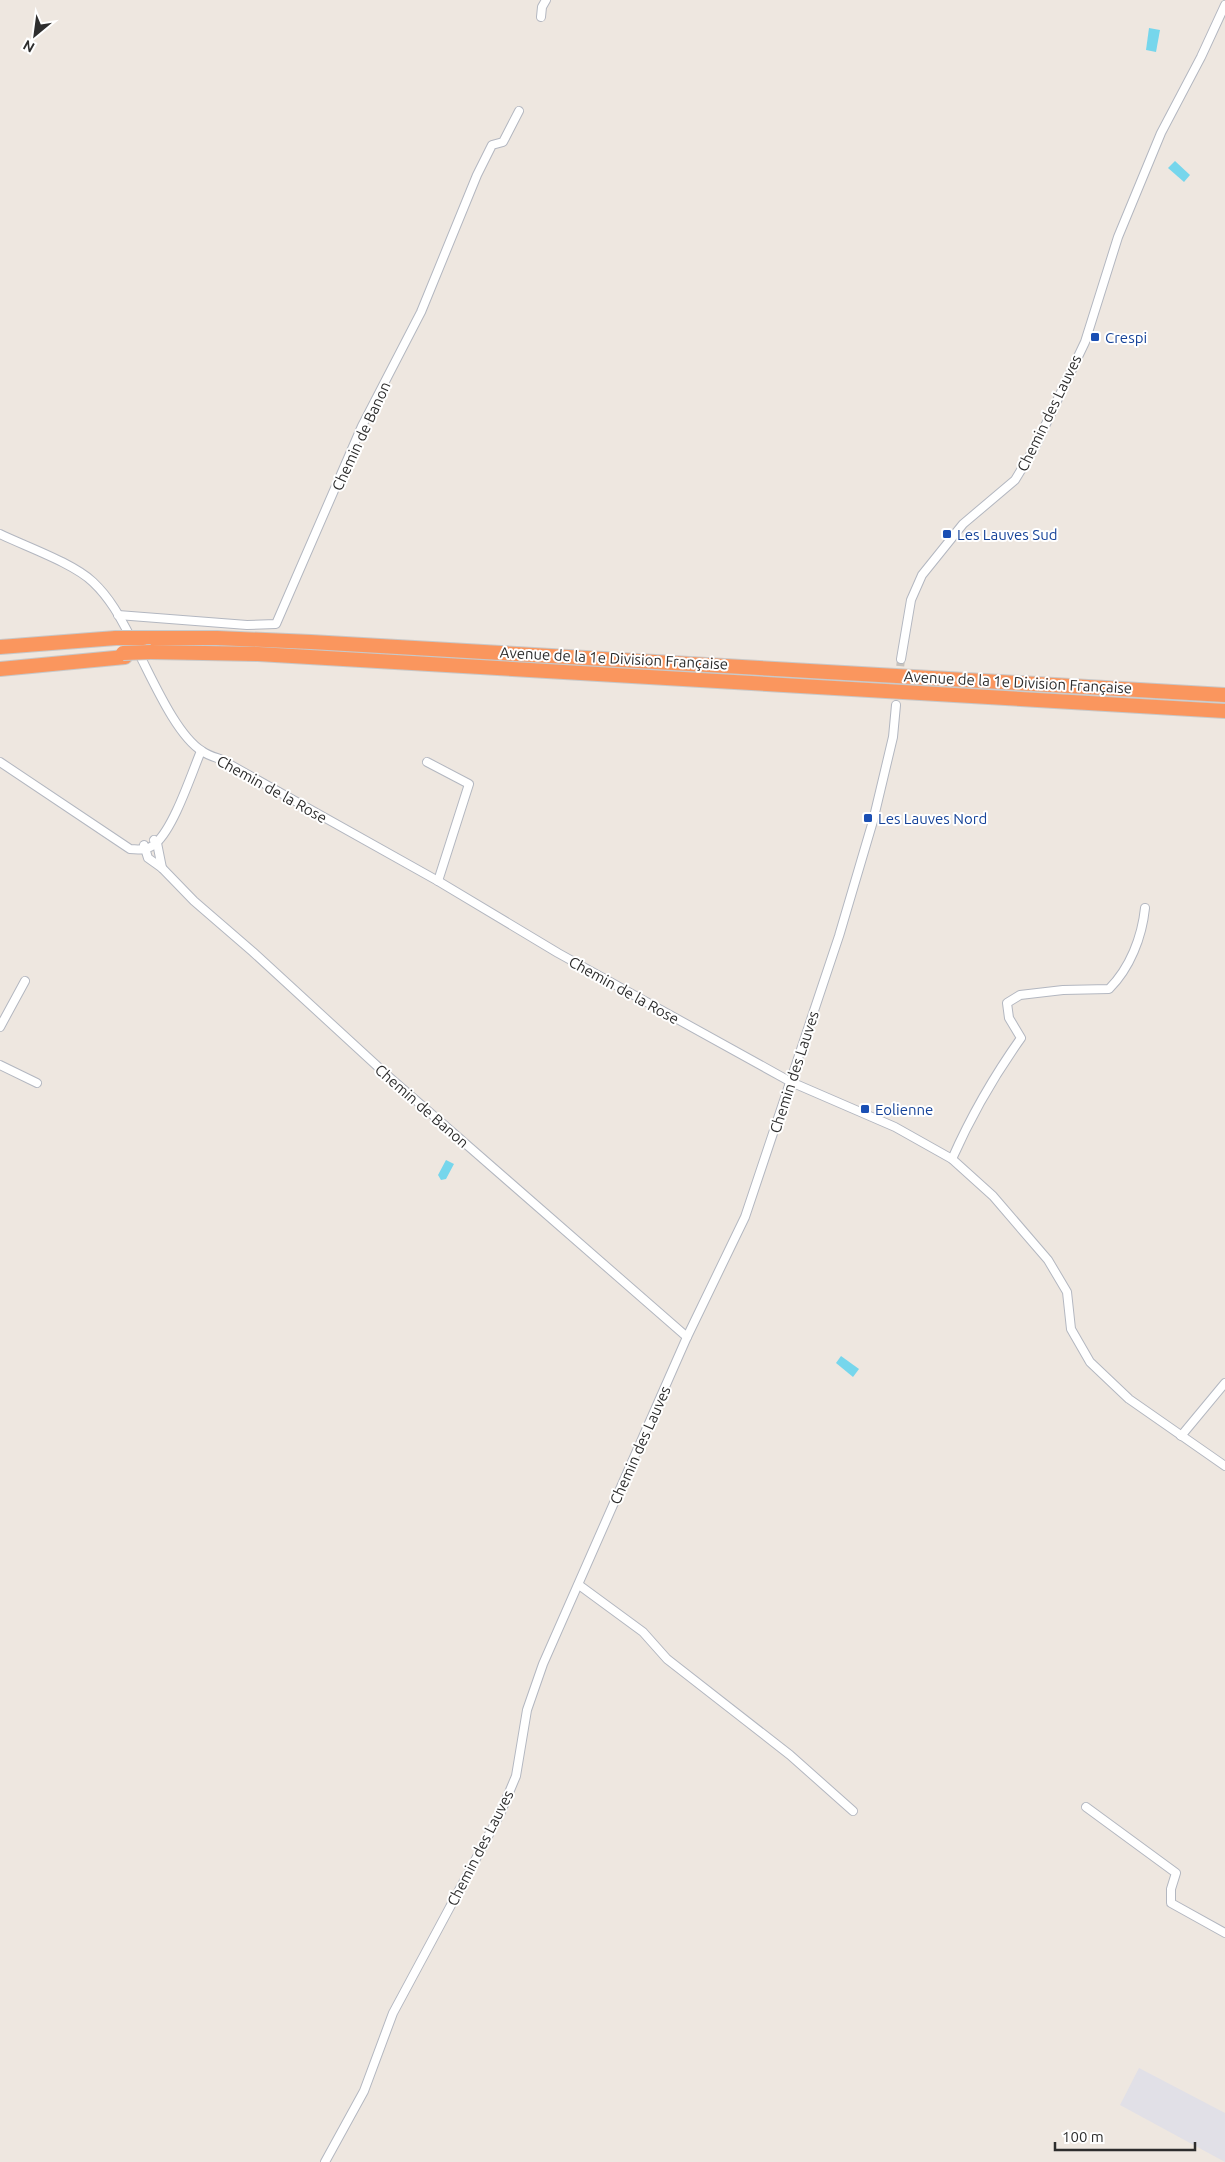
<svg xmlns="http://www.w3.org/2000/svg" width="1225" height="2162" font-family="Ubuntu,sans-serif">
<rect width="100%" height="100%" fill="#eee7e0"/>
<polygon fill="#e1e0e7" points="1139,2068 1225,2113 1225,2162 1120,2105"/>
<g fill="#76d6ec">
<polygon points="1149,28 1160,30 1156,52 1146,50"/>
<polygon points="1175,161 1190,175 1184,182 1168,168"/>
<polygon points="446,1160 454,1164 446,1179 441,1180 438,1175"/>
<polygon points="841,1356 859,1369 853,1377 836,1363"/>
</g>
<g fill="none" stroke-linecap="round" stroke-linejoin="round">
<polyline stroke="#c7c2bc" stroke-width="8" stroke-dasharray="8 4" stroke-linecap="butt" points="899,678 901,659"/>
<defs>
<g id="street">
<polyline points="541,17 542,7 546,0"/>
<path d="M0 534C27 547 73 563 93 582 111 599 121 619 132 640"/>
<polyline points="118,615 247,625 276,624 362,426 421,312 477,175 492,145 503,142 519,111"/>
<path d="M137 650C152 678 176 735 202 751 207 755 214 757 220 759L438 881 558 953 791 1082 895 1127 952 1159 993 1196 1048 1260 1067 1292 1071 1329 1090 1362 1129 1399 1225 1466"/>
<polyline points="901,659 911,600 922,575 963,524 1015,480 1035,447 1085,342 1118,237 1161,133 1201,57 1225,5"/>
<path d="M0 762 130 849C140 850 149 850 156 843 174 827 191 775 201 751"/>
<polyline points="427,762 469,784 438,881"/>
<polyline points="154,840 157,843 162,868"/>
<polyline points="144,845 148,858 162,868 194,901 253,952 388,1076 687,1337"/>
<polyline points="0,1027 25,981"/>
<polyline points="0,1065 37,1083"/>
<path d="M952 1159C971 1116 994 1076 1021 1038L1009 1018 1007 1003 1020 995 1063 990 1109 989C1130 968 1142 937 1145 908"/>
<polyline points="1181,1436 1225,1383"/>
<polyline points="579,1585 643,1632 667,1659 790,1755 853,1811"/>
<polyline points="1086,1807 1176,1873 1171,1889 1171,1903 1225,1933"/>
<polyline points="325,2162 364,2091 393,2013 500,1814 516,1776 527,1710 543,1664 687,1337 745,1217 839,936 873,821 893,737 896,705"/>
</g>
<g id="highway">
<polyline points="143,638 217,638 311,642 1225,695"/>
<polyline points="0,647 116,638"/>
<polyline points="151,652 258,654 1225,711"/>
<polyline points="0,669 125,657"/>
</g>
</defs>
<use href="#street" stroke="#b3b7c0" stroke-width="10"/>
<use href="#highway" stroke="#c8c8c8" stroke-width="16"/>
<use href="#street" stroke="#fff" stroke-width="8"/>
<use href="#highway" stroke="#fa965e" stroke-width="14"/>
<defs>
<g id="highway-bridge">
<polyline points="116,638 143,638"/>
<polyline points="123,653 151,652"/>
</g>
</defs>
<use href="#highway-bridge" stroke="#c8c8c8" stroke-width="16" stroke-linecap="butt"/>
<use href="#highway-bridge" stroke="#fa965e" stroke-width="14"/>
</g>
<g fill="#1a4fb4" stroke="#fff" stroke-width="2">
<rect x="1090" y="332" width="10" height="10" rx="2.5"/>
<rect x="942" y="529" width="10" height="10" rx="2.5"/>
<rect x="863" y="813" width="10" height="10" rx="2.5"/>
<rect x="860" y="1104" width="10" height="10" rx="2.5"/>
</g>
<g text-anchor="middle" dominant-baseline="central" stroke-width="4" stroke-linejoin="round" paint-order="stroke">
<g font-size="15" fill="#164399" stroke="#fff" text-anchor="start">
<text x="1105" y="337">Crespi</text>
<text x="957" y="534">Les Lauves Sud</text>
<text x="878" y="818">Les Lauves Nord</text>
<text x="875" y="1109">Eolienne</text>
</g>
<g font-size="15" fill="#2d2d2d" stroke="#fff">
<text transform="translate(1049 413) rotate(-64)">Chemin des Lauves</text>
<text transform="translate(361 436) rotate(-65)">Chemin de Banon</text>
<text transform="translate(614 658) rotate(3)">Avenue de la 1e Division Française</text>
<text transform="translate(1018 682) rotate(3)">Avenue de la 1e Division Française</text>
<text transform="translate(272 789) rotate(29)">Chemin de la Rose</text>
<text transform="translate(624 990) rotate(29)">Chemin de la Rose</text>
<text transform="translate(794 1072) rotate(-72)">Chemin des Lauves</text>
<text transform="translate(422 1106) rotate(41)">Chemin de Banon</text>
<text transform="translate(640 1445) rotate(-66)">Chemin des Lauves</text>
<text transform="translate(480 1848) rotate(-63)">Chemin des Lauves</text>
</g>
</g>
<g transform="translate(35 35) rotate(209)" stroke="#ffffff" stroke-width="4" paint-order="stroke">
<path d="M0-4L9 19L0 12L-9 19Z" fill="#2d2d2d"/>
<text y="-8" font-size="14" font-weight="bold" text-anchor="middle" fill="#2d2d2d">N</text>
</g>
<path d="M1055 2142v8h140v-8" fill="none" stroke="#2d2d2d" stroke-width="2.5"/>
<text x="1062" y="2142" font-size="15" fill="#2d2d2d" stroke="#ffffff" stroke-width="4" paint-order="stroke">100 m</text>
</svg>
